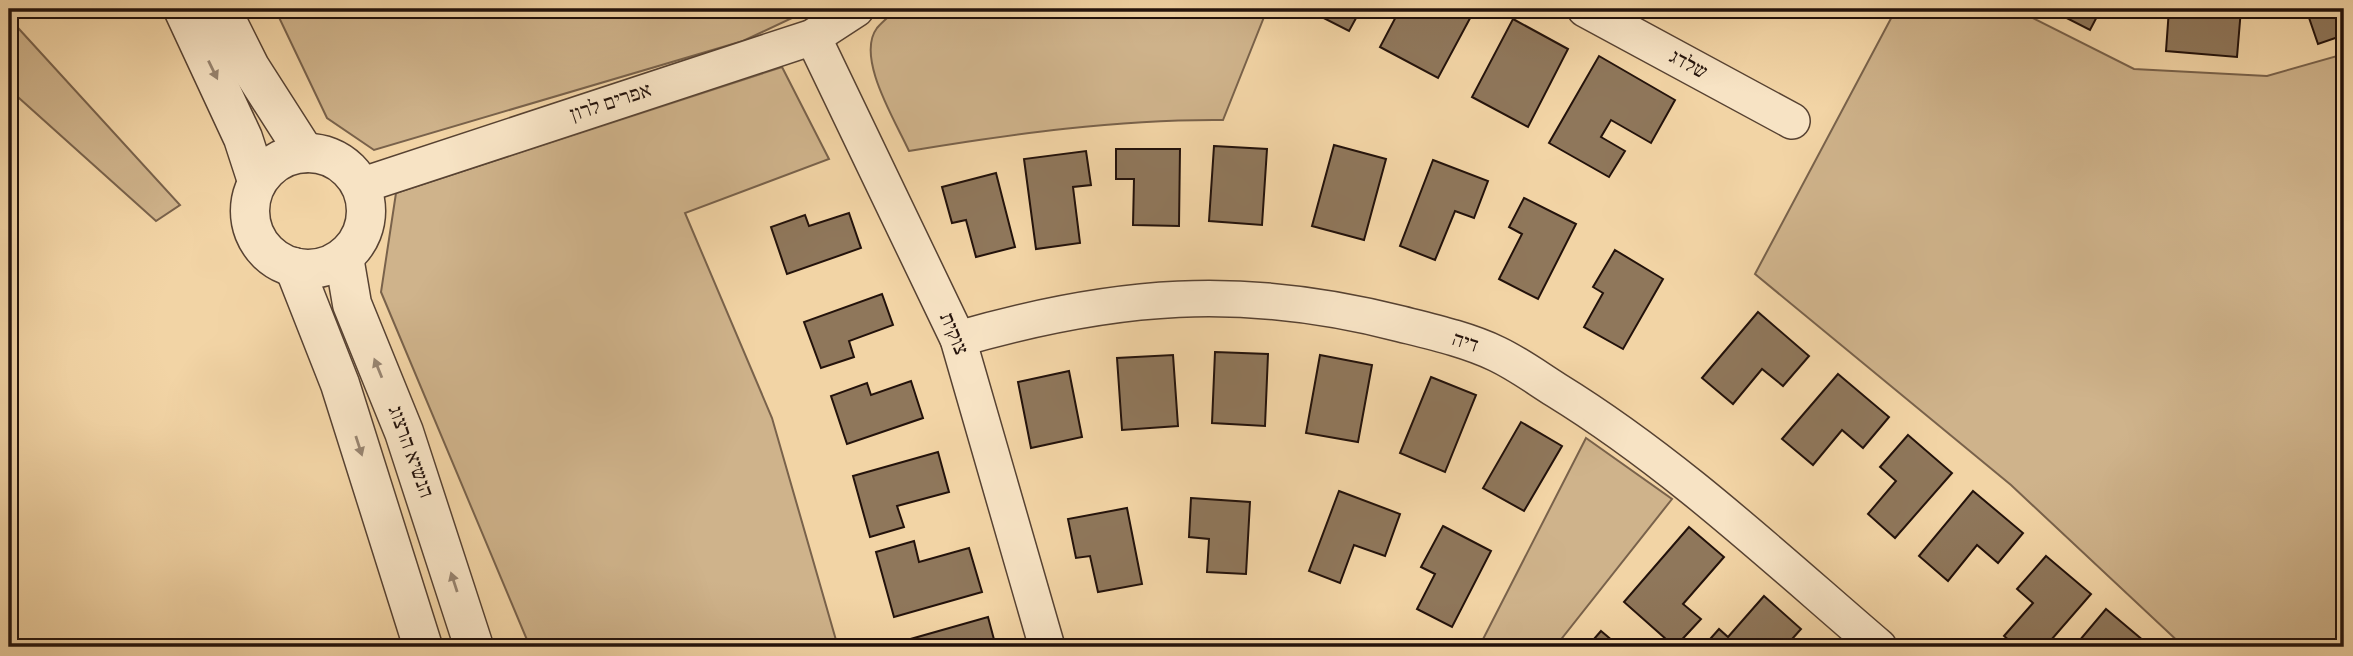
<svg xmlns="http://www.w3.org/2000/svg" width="2353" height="656" font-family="'IM FELL English','Frank Ruhl Libre',serif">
<rect width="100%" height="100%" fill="#f2d4a5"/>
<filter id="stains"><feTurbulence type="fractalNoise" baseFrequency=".00286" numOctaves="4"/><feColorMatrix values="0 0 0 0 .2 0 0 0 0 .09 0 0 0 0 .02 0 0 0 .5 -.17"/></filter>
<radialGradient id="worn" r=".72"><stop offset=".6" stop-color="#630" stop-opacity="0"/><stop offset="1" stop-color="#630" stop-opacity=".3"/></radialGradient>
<g fill="#cfb38b" stroke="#79624b" stroke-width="2">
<polygon points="275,9 811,9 743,41 374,150 327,118"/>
<path d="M897 9H1248L1264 17 1223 120C1117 119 1013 134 909 151 896 122 855 57 877 28 883 21 891 15 897 9Z"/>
<polygon points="1896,9 2015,9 2134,69 2267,76 2344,54 2344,647 2184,647 2011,485 1755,274"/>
<polygon points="9,17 9,18 180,205 156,221 9,89"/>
<polygon points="782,67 829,159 685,213 772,418 838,647 530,647 381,292 396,193"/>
<polygon points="1586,438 1672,499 1555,647 1479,647"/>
</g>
<g fill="#8f775b" stroke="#23120b" stroke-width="2">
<polygon points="1306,9 1361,9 1349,31"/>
<polygon points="1400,9 1475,9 1438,78 1380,47"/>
<polygon points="2049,9 2101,9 2090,30"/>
<polygon points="2169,9 2241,9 2237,57 2166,51"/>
<polygon points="2306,9 2344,9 2344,35 2318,44"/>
<polygon points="1513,19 1568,49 1528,127 1472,97"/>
<polygon points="1599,56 1675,100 1651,143 1611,120 1601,137 1625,151 1609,177 1549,143"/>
<polygon points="1334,145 1386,159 1364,240 1312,226"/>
<polygon points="1214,146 1267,149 1262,225 1209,221"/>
<polygon points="1116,149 1180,149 1179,226 1133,225 1134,179 1116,179"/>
<polygon points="1086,151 1091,185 1073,187 1080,243 1036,249 1024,159"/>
<polygon points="1433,160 1488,181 1474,218 1455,211 1435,260 1400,246"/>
<polygon points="996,173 1015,247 976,257 966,220 952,223 942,187"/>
<polygon points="1524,198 1576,224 1538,299 1499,279 1522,234 1509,227"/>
<polygon points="849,213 861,248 787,274 771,227 805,215 809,226"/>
<polygon points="1615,250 1663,279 1623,349 1584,327 1603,293 1593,287"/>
<polygon points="882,294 893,325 849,341 854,357 821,368 804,322"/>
<polygon points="1758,312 1809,356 1783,386 1762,369 1733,404 1702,378"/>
<polygon points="1215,352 1268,354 1265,426 1212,423"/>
<polygon points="1173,355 1178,426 1122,430 1117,358"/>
<polygon points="1320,355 1372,365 1358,442 1306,433"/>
<polygon points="1069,371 1082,437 1031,448 1018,382"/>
<polygon points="1838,374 1889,417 1863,448 1842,430 1813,465 1782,439"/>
<polygon points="1431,377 1476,395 1445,472 1400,453"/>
<polygon points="911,381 923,418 847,444 831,396 867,383 871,395"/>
<polygon points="1521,422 1562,446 1524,511 1483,488"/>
<polygon points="1908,435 1952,473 1895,538 1868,514 1896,481 1880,467"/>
<polygon points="938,452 949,492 897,506 904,527 870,537 853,476"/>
<polygon points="1339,491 1400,514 1385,556 1354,545 1340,583 1309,571"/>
<polygon points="1973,491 2023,533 1998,563 1977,545 1948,581 1919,556"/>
<polygon points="1191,498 1250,502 1246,574 1207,572 1209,539 1189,537"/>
<polygon points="1127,508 1142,584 1098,592 1090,556 1076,558 1068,519"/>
<polygon points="1443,526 1491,551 1452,627 1417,609 1435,574 1421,567"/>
<polygon points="1689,527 1724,557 1683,604 1701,619 1675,647 1624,602"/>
<polygon points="914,541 919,562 969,548 982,592 894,617 876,552"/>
<polygon points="2046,556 2091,594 2045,647 2017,647 2004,636 2033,603 2017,589"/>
<polygon points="1764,596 1801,629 1785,647 1703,647 1719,629 1728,637"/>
<polygon points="2106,609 2151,647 2074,647"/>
<polygon points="988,617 996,647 902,647 900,642"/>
<polygon points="1601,631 1620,647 1587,647"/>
</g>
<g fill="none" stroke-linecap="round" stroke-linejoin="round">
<defs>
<g id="minor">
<polyline points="1585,9 1792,121"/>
<polyline points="813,37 958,339 1047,647"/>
<polyline points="360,186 813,37 856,9"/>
<path d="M958 339C1114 294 1242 283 1401 324 1433 332 1468 340 1497 354 1518 364 1537 378 1556 390 1673 462 1775 558 1879 647"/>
</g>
<g id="tertiary">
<polyline points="183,9 243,138 257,181"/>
<polyline points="221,9 250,67 305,153"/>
<circle cx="308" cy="211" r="58"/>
<polyline points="344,257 352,304 404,432 474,647"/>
<polyline points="294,267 340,384 423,647"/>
</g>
</defs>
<use href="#minor" stroke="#574232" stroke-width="38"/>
<use href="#tertiary" stroke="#574232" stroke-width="41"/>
<use href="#minor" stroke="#f7e3c4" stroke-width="35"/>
<use href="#tertiary" stroke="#f7e3c4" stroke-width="38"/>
</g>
<defs><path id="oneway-solid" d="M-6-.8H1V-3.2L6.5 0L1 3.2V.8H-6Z" transform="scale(1.75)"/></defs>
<g fill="#988571">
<use href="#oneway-solid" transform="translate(213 70) rotate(64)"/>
<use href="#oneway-solid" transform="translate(378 368) rotate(-112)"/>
<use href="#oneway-solid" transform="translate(359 446) rotate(72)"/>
<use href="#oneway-solid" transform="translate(454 582) rotate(-108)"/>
</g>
<g text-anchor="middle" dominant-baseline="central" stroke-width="7" stroke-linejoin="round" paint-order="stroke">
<g font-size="21" fill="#23120b" stroke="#f7e3c4">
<text transform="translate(1688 65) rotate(28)">שלדג</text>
<text transform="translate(611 103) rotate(-18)">אפרים לרון</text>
<text transform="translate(953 334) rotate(67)">צוקית</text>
<text transform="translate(1465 343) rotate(18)">דיה</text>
<text transform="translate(410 452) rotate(70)">הנשיא הרצוג</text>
</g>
</g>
<rect width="2353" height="656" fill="none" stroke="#f2d4a5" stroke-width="35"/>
<rect x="10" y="10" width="2332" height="635" fill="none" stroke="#23120b" stroke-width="3.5"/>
<rect x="18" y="18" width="2318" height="621" fill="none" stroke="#23120b" stroke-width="2"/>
<rect width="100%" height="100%" filter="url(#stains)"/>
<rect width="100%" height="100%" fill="url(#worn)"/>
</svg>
